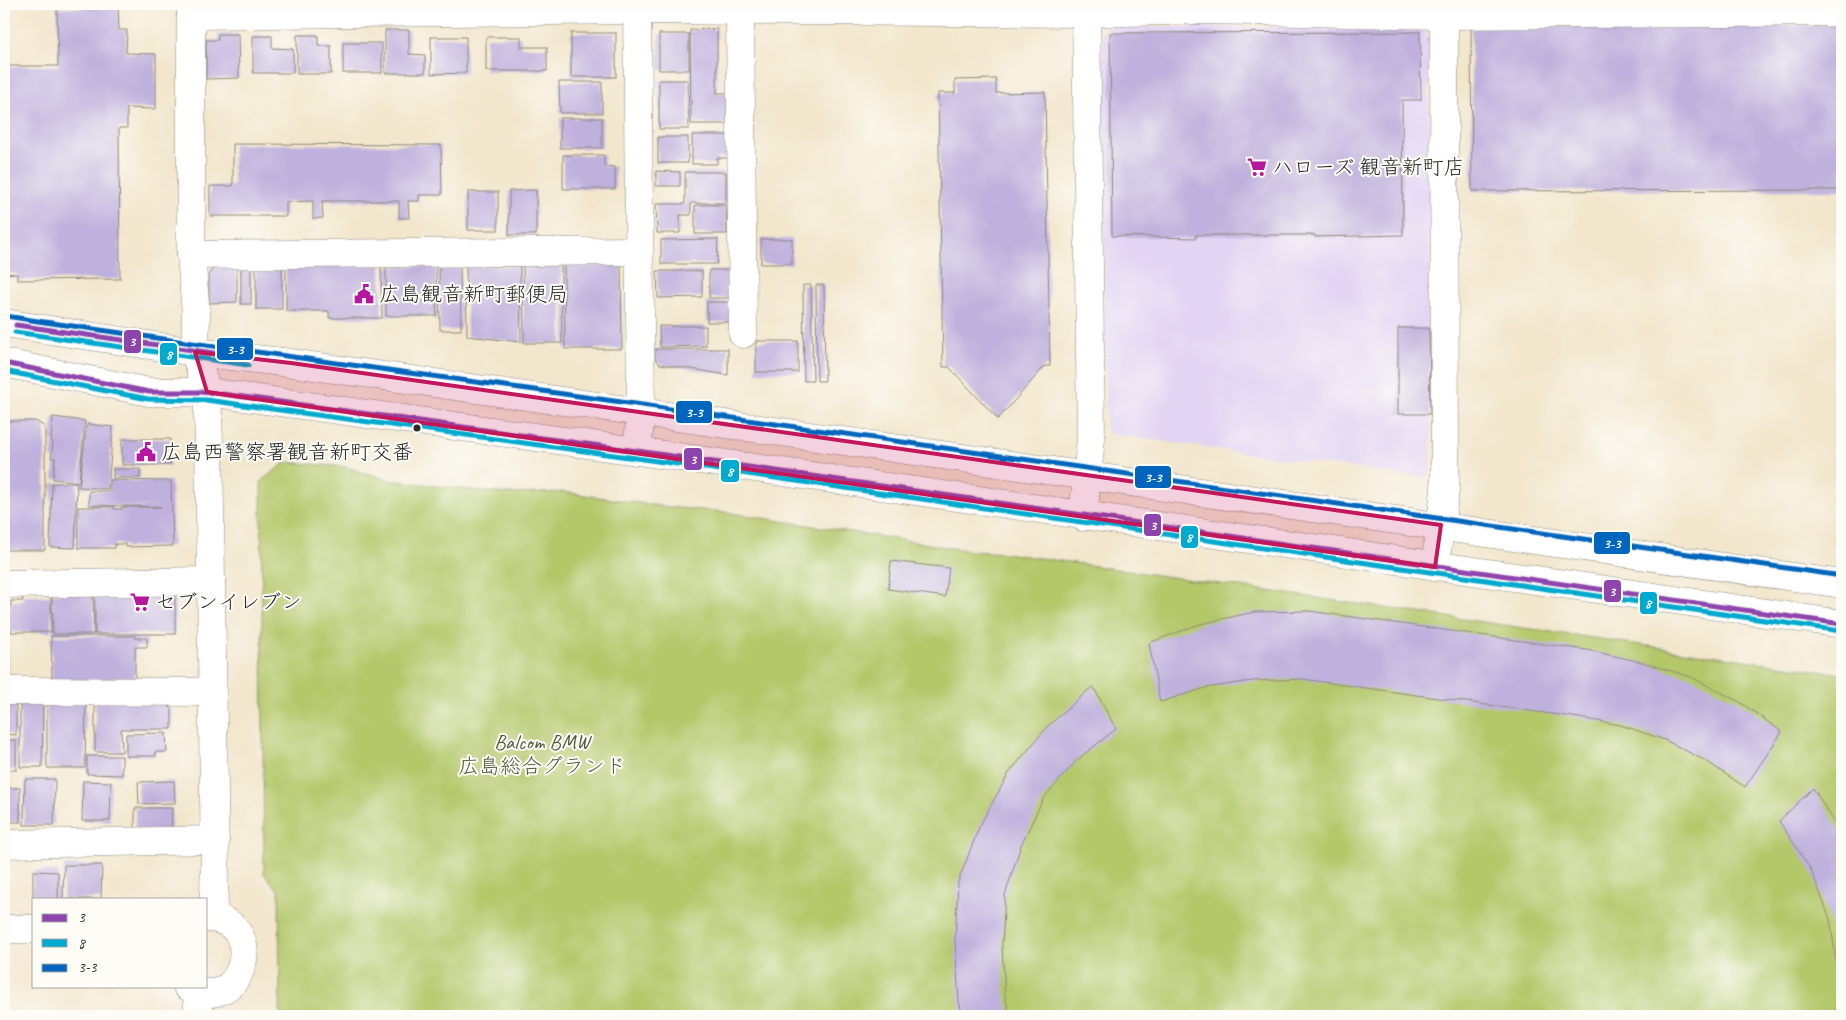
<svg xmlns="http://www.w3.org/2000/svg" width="1846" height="1020" font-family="Caveat,'Klee One',sans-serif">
<rect width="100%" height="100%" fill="#fdfcf7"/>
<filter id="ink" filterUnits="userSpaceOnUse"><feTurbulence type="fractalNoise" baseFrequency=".02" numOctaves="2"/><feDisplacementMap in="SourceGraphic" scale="10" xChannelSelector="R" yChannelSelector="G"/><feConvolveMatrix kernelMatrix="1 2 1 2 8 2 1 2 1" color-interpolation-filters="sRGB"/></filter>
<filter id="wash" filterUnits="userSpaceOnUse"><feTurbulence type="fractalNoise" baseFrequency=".0096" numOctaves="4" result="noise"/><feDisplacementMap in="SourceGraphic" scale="20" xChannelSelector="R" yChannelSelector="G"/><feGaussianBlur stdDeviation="1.12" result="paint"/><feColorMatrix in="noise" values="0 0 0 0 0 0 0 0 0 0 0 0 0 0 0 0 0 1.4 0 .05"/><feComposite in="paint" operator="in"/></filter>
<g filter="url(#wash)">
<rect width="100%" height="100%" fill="#f2e6cc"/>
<polygon fill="#e2d4f3" points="1108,27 1419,27 1429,36 1431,472 1424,478 1110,434 1106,428 1102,34"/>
<polygon fill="#b4c86b" stroke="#707a4b" points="286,462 346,467 389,480 487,492 511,494 564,492 666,507 725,512 972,551 1005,553 1842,674 1842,1016 280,1016 279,891 264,874 261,481"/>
<g id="blocks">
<g fill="#bfb1dd">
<polygon points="4,4 8,4 9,66 58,66 57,8 85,8 85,4 118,4 119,30 127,30 126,53 156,54 156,109 127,108 127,128 119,128 120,279 17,280 17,274 4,273"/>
<polygon points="1842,25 1842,190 1472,191 1471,26"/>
<polygon points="717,29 717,93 731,93 731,124 691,124 690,30"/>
<polygon points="385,30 409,30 409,54 425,55 425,73 385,73"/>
<polygon points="1420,32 1421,100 1402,100 1403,235 1315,237 1315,235 1196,235 1196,238 1112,236 1110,33"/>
<rect x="571" y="33" width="45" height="44"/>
<polygon points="218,34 238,34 239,78 206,79 206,40 218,40"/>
<rect x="659" y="34" width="30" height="36"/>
<polygon points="297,35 318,35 318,46 331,46 331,74 297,74"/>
<polygon points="253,36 272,36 272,48 293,49 293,73 253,73"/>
<polygon points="431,37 466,37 466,73 431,74"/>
<polygon points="486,37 521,37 521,47 547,47 547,71 486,71"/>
<rect x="343" y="43" width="39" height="30"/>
<polygon points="996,79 996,93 1045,92 1050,366 1045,366 998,419 949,367 943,367 938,93 955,93 955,80"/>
<polygon points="659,80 688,80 689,129 659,129"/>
<polygon points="559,82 602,82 602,113 560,113"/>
<rect x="560" y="118" width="42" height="30"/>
<polygon points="692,135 733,135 733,158 717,158 717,164 692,164"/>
<rect x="658" y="137" width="30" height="26"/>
<polygon points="233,144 441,145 442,195 419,195 419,201 408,201 409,218 399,218 399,201 322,201 323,218 313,219 313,201 286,202 286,216 210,216 210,186 233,186"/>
<polygon points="563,155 604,155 604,166 615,167 615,189 563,189"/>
<polygon points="656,171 680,172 680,186 656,186"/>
<polygon points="685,172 726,172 726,203 691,203 691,215 680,215 680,233 657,233 656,204 685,204"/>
<polygon points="536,190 536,235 509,235 509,191"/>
<rect x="468" y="192" width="30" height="38"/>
<polygon points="695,205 726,205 727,234 695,234"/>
<polygon points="718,239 717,264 661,264 661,240"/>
<rect x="761" y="239" width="31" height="25"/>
<rect x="256" y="265" width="26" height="44"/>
<polygon points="381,265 382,318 329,318 329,311 286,311 286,266"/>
<polygon points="439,265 460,265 461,330 440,330"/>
<polygon points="523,265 561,265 562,343 524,343"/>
<polygon points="564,265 621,265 622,349 565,349"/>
<rect x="241" y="266" width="10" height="38"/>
<polygon points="436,266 437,316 386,316 386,267"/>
<polygon points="466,266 520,266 521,342 467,336"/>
<polygon points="215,267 237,267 237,302 209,303 209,273"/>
<polygon points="709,270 730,270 731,298 709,298"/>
<polygon points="657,271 702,271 702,297 658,298"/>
<polygon points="803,285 811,285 813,381 804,381"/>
<polygon points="816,285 824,285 825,381 817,381"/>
<rect x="707" y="302" width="24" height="20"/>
<polygon points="659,326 706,326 706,346 660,347"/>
<polygon points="1398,328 1429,328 1430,414 1398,414"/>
<rect x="756" y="341" width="42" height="31"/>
<polygon points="655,349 728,349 728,375 660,364 655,358"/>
<polygon points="53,417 85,421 79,482 53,479 55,458 51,458 53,442 51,441"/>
<polygon points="6,421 36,421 45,427 45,550 6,550"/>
<polygon points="87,424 113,427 108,489 79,487"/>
<rect x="122" y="439" width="48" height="26"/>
<rect x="113" y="469" width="27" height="9"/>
<polygon points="110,480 171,481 173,546 126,547 126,544 115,544 115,548 78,548 78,507 114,507 114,509 122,509 122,507 161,507 89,505 89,491 110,491"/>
<polygon points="52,483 77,483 75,548 50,547"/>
<polygon points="891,561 949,568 945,597 888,589"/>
<polygon points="175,590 175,634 95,634 95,595"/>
<polygon points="93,591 94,634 53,634 52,594"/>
<polygon points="22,596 51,596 51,632 11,632 11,629 4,629 4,614 10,614 11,601 23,601"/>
<polygon points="1309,611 1587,650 1642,662 1691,677 1740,702 1782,732 1745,787 1706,761 1665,740 1621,725 1573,717 1302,679 1252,681 1205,688 1160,702 1149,643 1200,624 1254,612"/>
<rect x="4" y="633" width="4" height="46"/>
<polygon points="51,636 135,636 135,638 147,638 147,647 135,647 135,680 52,680"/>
<polygon points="1093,686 1116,729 1077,760 1043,799 1021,845 1005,895 1002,945 1005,997 1010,1016 963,1016 959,1002 955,940 958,882 980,825 1009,773 1047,727"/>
<polygon points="95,699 161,699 172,709 172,729 121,729 122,752 95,752"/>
<polygon points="47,700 86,701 85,768 47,768"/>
<polygon points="5,702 16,702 16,735 5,734"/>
<polygon points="20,702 43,702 42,767 20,767"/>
<polygon points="166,733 167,752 155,752 156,756 126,756 126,734"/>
<rect x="5" y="740" width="11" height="30"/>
<polygon points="87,756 122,756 122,775 87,774"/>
<polygon points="25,779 55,779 54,825 24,825"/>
<polygon points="83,781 111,782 110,821 82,821"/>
<polygon points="174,781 175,803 139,804 138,782"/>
<rect x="4" y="788" width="16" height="34"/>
<polygon points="1813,788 1842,834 1842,1016 1836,1016 1838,973 1830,919 1811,870 1779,821"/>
<polygon points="135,808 172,808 171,831 135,830"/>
<polygon points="64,865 102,865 101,899 63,899"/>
<polygon points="33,871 58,872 58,899 33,899"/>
</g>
</g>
</g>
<g filter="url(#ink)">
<use href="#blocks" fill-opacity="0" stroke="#8e887c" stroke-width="1"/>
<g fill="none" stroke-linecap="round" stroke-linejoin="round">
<defs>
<g id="minor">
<polyline points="191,4 191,255 196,314 195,352 207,392 209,441 215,865 213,918"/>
<polyline points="637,4 641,412 637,451"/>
<polyline points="740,10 743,334"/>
<polyline points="191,15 637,10 1086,13 1204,10 1444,15 1842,12"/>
<polyline points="191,255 638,251"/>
<polyline points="1083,517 1091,438 1086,4"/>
<polyline points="1435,567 1445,490 1444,15"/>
<polyline points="4,584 211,581"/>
<polyline points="4,691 213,692"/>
<polyline points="4,844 215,840"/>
<polyline points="4,929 34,929"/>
<path d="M187 986C243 1020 271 918 206 918"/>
<polyline points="198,1016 198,992"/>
</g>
<g id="major">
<polyline points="4,323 195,352 291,363 641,412 1842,584"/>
<polyline points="4,363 149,392 207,392 637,451 1842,624"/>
</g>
</defs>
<use href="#minor" stroke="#8e887c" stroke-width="29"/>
<use href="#major" stroke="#8e887c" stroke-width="29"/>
<use href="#minor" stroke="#fff" stroke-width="28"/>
<use href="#major" stroke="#fff" stroke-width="28"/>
<defs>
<g id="bus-1">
<polyline points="16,325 249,358"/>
<polyline points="4,363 149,392 207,392 637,451 1842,624"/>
</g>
<g id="bus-2">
<polyline points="15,332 248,365"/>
<polyline points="4,371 148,399 206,400 636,458 1841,631"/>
</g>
<path id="bus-3" d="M5 316C217 348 430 375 642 405 1042 461 1442 519 1842 576"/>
</defs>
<use href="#bus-1" stroke="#fdfcf7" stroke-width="9"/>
<use href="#bus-2" stroke="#fdfcf7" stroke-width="9"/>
<use href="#bus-3" stroke="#fdfcf7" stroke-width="9"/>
<use href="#bus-1" stroke="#8e44ad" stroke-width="5"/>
<use href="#bus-2" stroke="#00a9ce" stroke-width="5"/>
<use href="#bus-3" stroke="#0065bd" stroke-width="5"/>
</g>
</g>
<path fill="#c2185b" fill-opacity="0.2" stroke="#c2185b" stroke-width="4" stroke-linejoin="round" d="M195 352 291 363 1441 525 1435 567 207 392Z"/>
<defs>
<symbol id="supermarket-bare" viewBox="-9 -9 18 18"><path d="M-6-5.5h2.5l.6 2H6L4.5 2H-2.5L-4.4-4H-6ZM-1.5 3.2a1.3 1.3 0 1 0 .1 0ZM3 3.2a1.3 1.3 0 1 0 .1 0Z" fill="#b5179e" stroke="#fdfcf7" stroke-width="2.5" paint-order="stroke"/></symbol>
<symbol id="civic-bare" viewBox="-9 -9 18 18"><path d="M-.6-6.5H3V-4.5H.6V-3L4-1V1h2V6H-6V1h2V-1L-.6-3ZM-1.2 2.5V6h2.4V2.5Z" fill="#b5179e" stroke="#fdfcf7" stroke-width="2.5" paint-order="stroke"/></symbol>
</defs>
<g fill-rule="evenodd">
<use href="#supermarket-bare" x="1243" y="153" width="28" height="28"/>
<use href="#civic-bare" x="350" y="280" width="28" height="28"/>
<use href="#civic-bare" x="132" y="438" width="28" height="28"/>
<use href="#supermarket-bare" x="126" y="588" width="28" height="28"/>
</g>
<circle fill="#2b2b2b" stroke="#fdfcf7" stroke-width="2" cx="417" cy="428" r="4.5"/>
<g text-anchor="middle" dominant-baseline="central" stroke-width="4" stroke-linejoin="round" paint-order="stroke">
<g font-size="21" fill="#2b2b2b" stroke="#fdfcf7" text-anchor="start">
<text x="1272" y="167">ハローズ 観音新町店</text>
<text x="379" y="294">広島観音新町郵便局</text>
<text x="161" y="452">広島西警察署観音新町交番</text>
<text x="155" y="602">セブンイレブン</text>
</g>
<g font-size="21" fill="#545a3e" stroke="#fdfcf7">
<text x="542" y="742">Balcom BMW<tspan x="542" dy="24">広島総合グランド</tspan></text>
</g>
</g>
<g stroke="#fdfcf7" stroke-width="2">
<rect x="123" y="329" width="19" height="25" rx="5" fill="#8e44ad"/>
<rect x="216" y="337" width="38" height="24" rx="5" fill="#0065bd"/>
<rect x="159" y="342" width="19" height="24" rx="5" fill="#00a9ce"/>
<rect x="675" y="400" width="38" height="24" rx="5" fill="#0065bd"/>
<rect x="683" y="447" width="20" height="24" rx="5" fill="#8e44ad"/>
<rect x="720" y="459" width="20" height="24" rx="5" fill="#00a9ce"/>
<rect x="1134" y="465" width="38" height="24" rx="5" fill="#0065bd"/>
<rect x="1143" y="513" width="19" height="24" rx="5" fill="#8e44ad"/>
<rect x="1180" y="525" width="19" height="24" rx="5" fill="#00a9ce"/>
<rect x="1593" y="531" width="38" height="24" rx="5" fill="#0065bd"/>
<rect x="1603" y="579" width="19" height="24" rx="5" fill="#8e44ad"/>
<rect x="1639" y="591" width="19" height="24" rx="5" fill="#00a9ce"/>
</g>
<g font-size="14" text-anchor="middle" font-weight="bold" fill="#fff">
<text x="132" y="346">3</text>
<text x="235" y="354">3-3</text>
<text x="169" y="359">8</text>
<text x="694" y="417">3-3</text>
<text x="693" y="464">3</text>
<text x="730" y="476">8</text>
<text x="1153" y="482">3-3</text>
<text x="1153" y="530">3</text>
<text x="1189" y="542">8</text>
<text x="1612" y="548">3-3</text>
<text x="1612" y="596">3</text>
<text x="1648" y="608">8</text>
</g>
<rect width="1846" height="1020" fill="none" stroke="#fdfcf7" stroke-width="20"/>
<rect x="32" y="898" width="175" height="90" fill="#fdfcf7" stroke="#a9a8a5"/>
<rect x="42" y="914" width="25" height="8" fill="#8e44ad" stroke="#a9a8a5"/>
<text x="78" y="922" font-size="15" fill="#2b2b2b">3</text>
<rect x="42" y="939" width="25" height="8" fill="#00a9ce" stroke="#a9a8a5"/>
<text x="78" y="948" font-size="15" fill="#2b2b2b">8</text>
<rect x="42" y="964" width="25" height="8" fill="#0065bd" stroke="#a9a8a5"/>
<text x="78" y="972" font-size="15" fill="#2b2b2b">3-3</text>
</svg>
